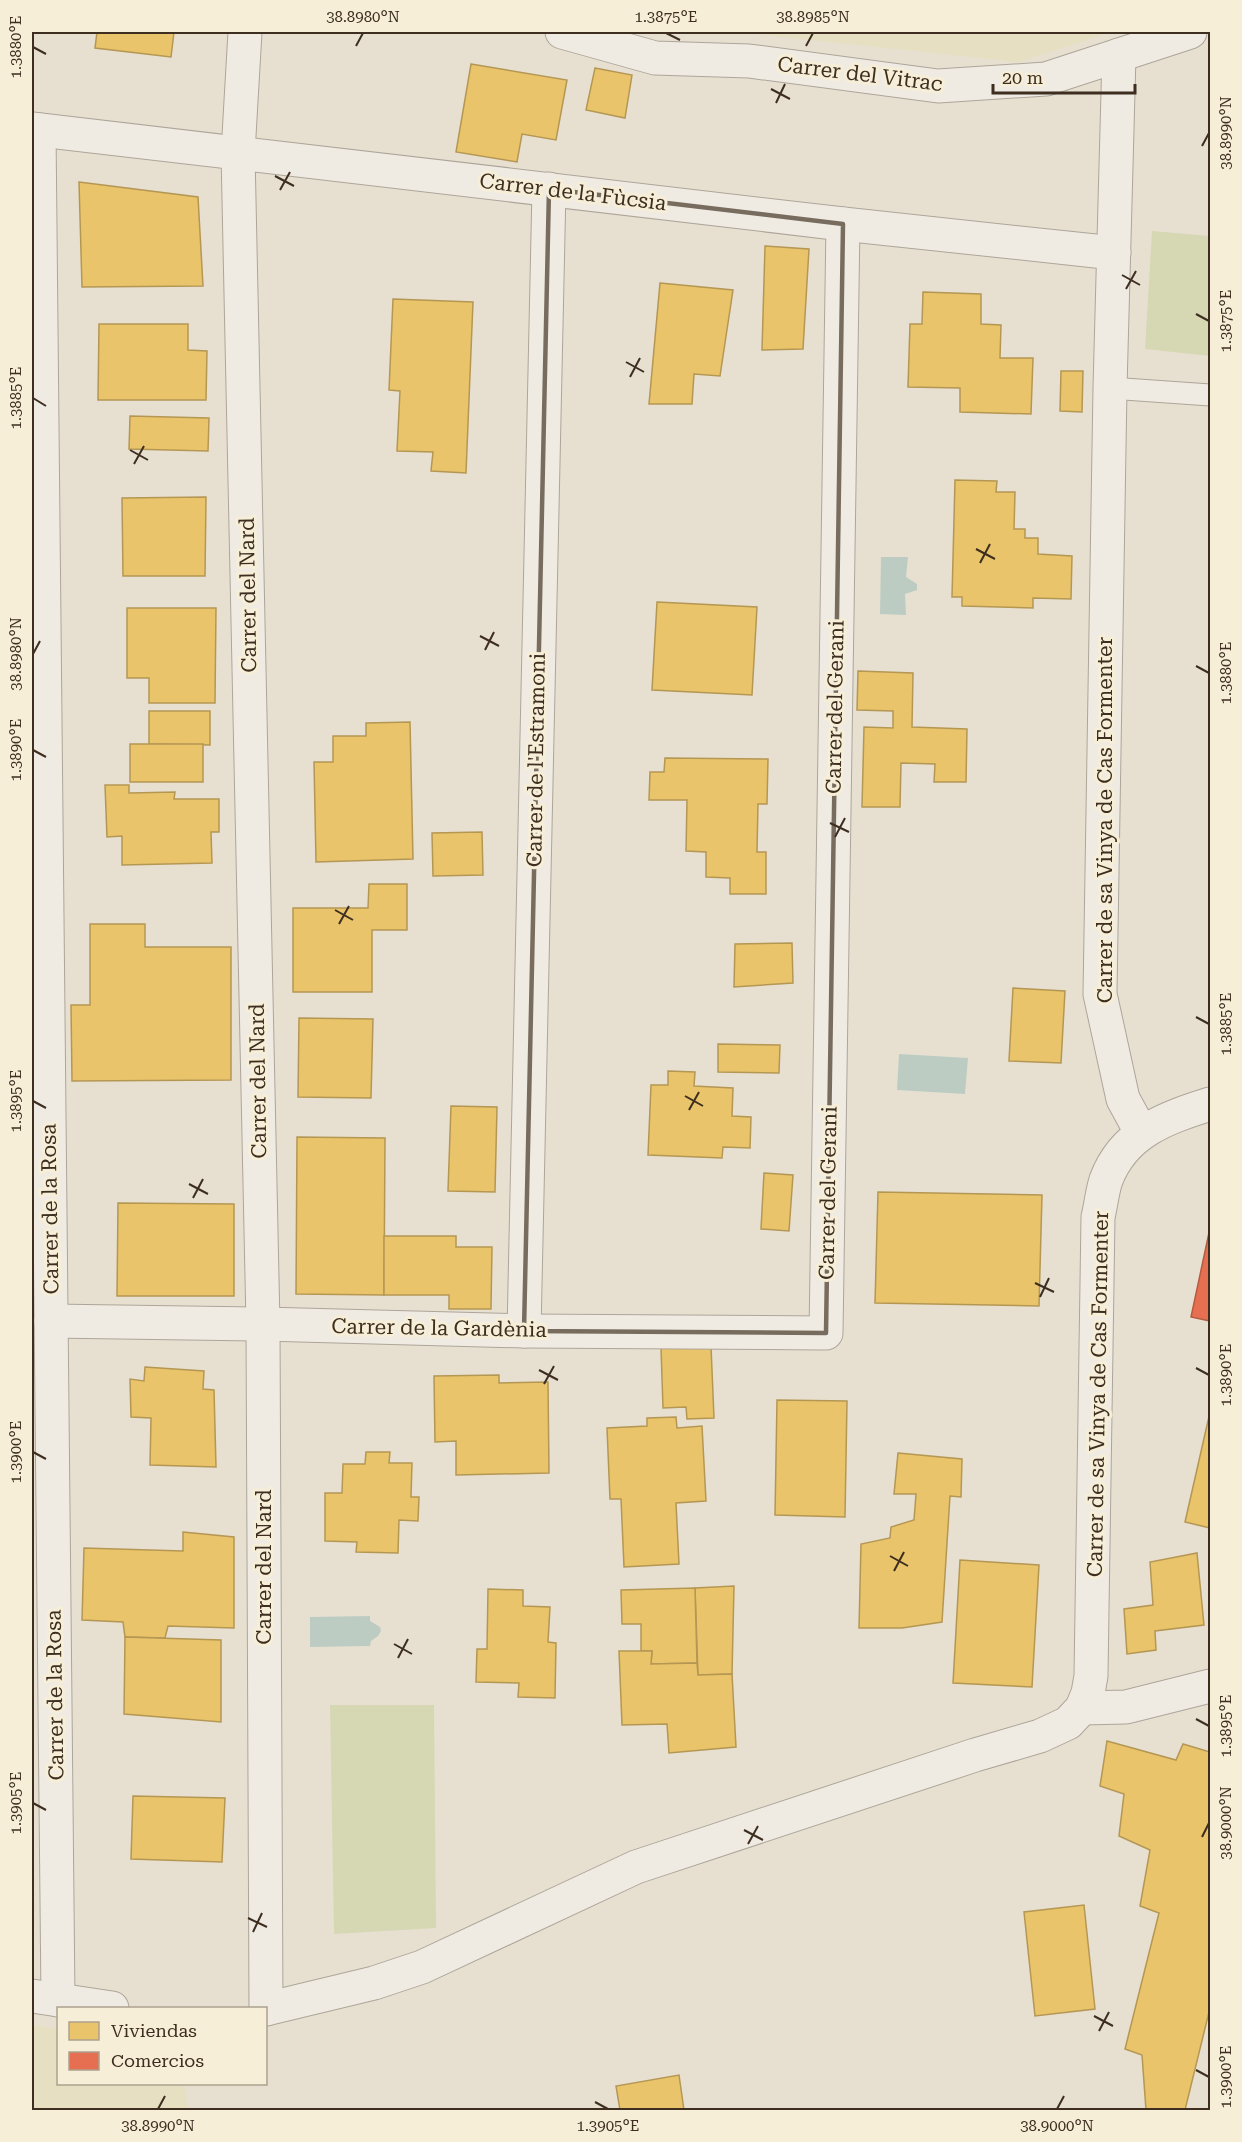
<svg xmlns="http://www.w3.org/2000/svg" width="1242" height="2142" font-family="'Roboto Serif',serif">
<rect width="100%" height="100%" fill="#e7e0d1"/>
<g fill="#e6dfc2">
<polygon points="733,32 1112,32 1019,62"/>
<polygon points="32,2025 58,2029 58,2084 185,2084 188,2110 32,2110"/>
</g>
<g fill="#d6d7b3">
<polygon points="1152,231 1210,236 1210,356 1145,349"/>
<polygon points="330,1705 434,1705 436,1928 334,1934"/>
</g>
<g fill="#bcccc2">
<polygon points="881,557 908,557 906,577 917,584 917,590 905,594 906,615 880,614"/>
<polygon points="899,1054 968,1058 965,1094 897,1090"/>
<polygon points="370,1616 370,1621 380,1627 381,1631 378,1636 371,1641 370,1646 310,1647 310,1617"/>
</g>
<g fill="#e9c46a" stroke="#b59754" stroke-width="1.5">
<polygon points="97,32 174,32 171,57 95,48"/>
<polygon points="471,64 567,80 556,140 522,134 517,162 456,152"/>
<polygon points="595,68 632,75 625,118 586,110"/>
<polygon points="79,182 198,197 203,286 82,287"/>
<polygon points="765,246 809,249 803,349 762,350"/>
<polygon points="660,283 733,290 720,376 694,374 692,404 649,404"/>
<polygon points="923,292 981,294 981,324 1001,325 1000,358 1033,358 1031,414 960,412 960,388 908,387 910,324 922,324"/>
<polygon points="393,299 473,302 466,473 431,471 433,452 397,451 400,391 389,390"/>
<polygon points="99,324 188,324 188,350 207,351 206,400 98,400"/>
<polygon points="1061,371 1083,371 1082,412 1060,411"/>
<polygon points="130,416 209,418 208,451 129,449"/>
<polygon points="955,480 997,481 996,492 1015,492 1014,529 1025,529 1025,538 1038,538 1038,554 1072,556 1071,599 1033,598 1033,608 962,606 962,597 952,597"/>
<polygon points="206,497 205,576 123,576 122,498"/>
<polygon points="657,602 757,607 752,695 652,690"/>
<polygon points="127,608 216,608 215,703 149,703 149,678 127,678"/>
<polygon points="858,671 913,673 912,727 967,729 966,782 934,782 935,764 901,763 900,807 862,807 864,727 893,728 893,711 857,710"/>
<polygon points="149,711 210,711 210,745 149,744"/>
<polygon points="410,722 413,859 316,862 314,762 333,762 333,736 366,736 366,723"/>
<rect x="130" y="744" width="73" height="38"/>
<polygon points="665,758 768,759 767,804 758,804 757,852 766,852 766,894 730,894 730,878 706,877 706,852 686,851 687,800 649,800 650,772 664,772"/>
<polygon points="105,785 129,785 129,793 175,792 174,799 219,799 219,832 211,832 212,863 122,865 122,836 107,837"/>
<polygon points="482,832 483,875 433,876 432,833"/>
<polygon points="369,884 407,884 407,930 372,930 372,992 293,992 293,908 368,908"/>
<polygon points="90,924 145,924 145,947 231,947 231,1080 72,1081 71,1005 90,1005"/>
<polygon points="792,943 793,983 734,987 735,944"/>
<polygon points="1013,988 1065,991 1061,1063 1009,1061"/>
<polygon points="299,1018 373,1019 371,1098 298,1097"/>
<polygon points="718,1044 780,1045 779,1073 718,1072"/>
<polygon points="668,1071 695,1072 694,1086 733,1088 732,1116 751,1117 750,1148 723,1147 722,1158 648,1155 651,1085 668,1085"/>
<polygon points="451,1106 497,1107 495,1192 448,1191"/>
<polygon points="297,1137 385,1138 384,1295 296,1294"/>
<polygon points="764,1173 793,1175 789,1231 761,1229"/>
<polygon points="878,1192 1042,1195 1039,1306 875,1303"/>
<polygon points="118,1203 234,1204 234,1296 117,1296"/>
<polygon points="384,1236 456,1236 456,1247 492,1247 491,1309 449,1309 449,1295 384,1295"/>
<polygon points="711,1346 714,1418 687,1419 686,1407 663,1408 661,1348"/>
<polygon points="145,1367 204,1371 203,1389 214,1390 216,1467 150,1465 151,1418 131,1417 130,1379 144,1381"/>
<polygon points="499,1375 499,1383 548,1382 549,1473 456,1475 456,1441 435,1442 434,1376"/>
<polygon points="777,1400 847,1401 845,1517 775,1515"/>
<polygon points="1210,1412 1210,1528 1185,1522"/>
<polygon points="676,1417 677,1428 702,1426 706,1501 676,1503 679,1564 624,1567 621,1499 610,1499 607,1428 647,1426 647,1418"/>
<polygon points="366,1452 390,1452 389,1463 412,1463 411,1497 419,1497 418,1521 399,1520 398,1553 356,1552 357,1542 325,1541 325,1493 342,1493 343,1464 365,1464"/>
<polygon points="898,1453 962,1459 961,1497 950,1496 942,1622 902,1628 859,1628 861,1544 890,1538 891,1527 914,1520 916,1494 894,1494"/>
<polygon points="183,1532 234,1537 234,1628 168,1626 165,1638 125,1637 123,1622 82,1620 84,1548 183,1551"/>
<polygon points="1197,1553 1204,1625 1155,1631 1156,1650 1127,1654 1124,1609 1153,1605 1150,1562"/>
<polygon points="960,1560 1039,1565 1032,1687 953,1683"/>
<polygon points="734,1586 732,1674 698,1675 695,1588"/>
<polygon points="695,1588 697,1663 651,1664 652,1651 641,1651 641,1624 622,1624 621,1590"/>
<polygon points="488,1589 523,1590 523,1606 550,1607 548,1642 556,1643 555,1698 518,1697 519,1683 476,1682 477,1649 487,1649"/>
<polygon points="125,1637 221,1640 221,1722 124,1714"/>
<polygon points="619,1651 652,1651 651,1664 697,1663 698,1675 732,1674 736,1747 669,1753 667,1724 622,1725"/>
<polygon points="1107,1741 1176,1760 1183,1744 1210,1752 1210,2008 1185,2110 1146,2110 1142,2055 1125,2049 1159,1913 1140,1906 1150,1850 1119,1836 1124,1794 1100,1786"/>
<polygon points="133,1796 225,1798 222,1862 131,1859"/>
<polygon points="1084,1905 1095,2009 1035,2016 1024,1912"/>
<polygon points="679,2075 684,2110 620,2110 616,2086"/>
</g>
<polygon fill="#e76f51" stroke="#b45c42" stroke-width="1.5" points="1210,1228 1210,1321 1191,1317"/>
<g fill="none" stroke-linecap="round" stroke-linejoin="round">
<defs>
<polyline id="service" points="1110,388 1210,395"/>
<g id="minor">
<polyline points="245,32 238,153 263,1324 266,2009"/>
<polyline points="562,32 655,58 749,61 938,86 1046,79 1190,32"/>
<polyline points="1119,55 1110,388 1100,994 1123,1099 1141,1132"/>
<polyline points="32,129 843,224 1114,253"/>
<polyline points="39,130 58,2000"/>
<polyline points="51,1321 263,1324 524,1331 826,1333 843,224"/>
<polyline points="524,1331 549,189"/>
<polyline points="1082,1708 1126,1707 1210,1686"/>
</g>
<g id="tertiary">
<polyline points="32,1996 112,2008"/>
<path d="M266 2009 374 1983 422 1967 636 1867 975 1755 1040 1736 1068 1723 1082 1708 1088 1693 1091 1676 1098 1217C1101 1205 1102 1192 1106 1180 1124 1132 1166 1118 1210 1104"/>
</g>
</defs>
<use href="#service" stroke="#ada599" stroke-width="23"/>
<use href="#minor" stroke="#ada599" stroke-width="35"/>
<use href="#tertiary" stroke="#ada599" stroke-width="35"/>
<use href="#service" stroke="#efebe3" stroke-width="21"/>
<use href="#minor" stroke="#efebe3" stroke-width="33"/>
<use href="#tertiary" stroke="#efebe3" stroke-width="33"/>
</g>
<path fill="none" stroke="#786c5e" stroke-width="4.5" stroke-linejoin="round" d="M549 189 843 224 826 1333 524 1331Z"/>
<path fill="none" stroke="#3d2e20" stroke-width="2" d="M666 33 680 40M356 46 363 33M806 46 813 33M33 47 46 54M771 89 790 99M776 103 785 84M1202 146 1209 133M275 176 294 186M280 190 290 172M1122 275 1140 285M1126 289 1136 271M1196 314 1209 321M626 362 644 372M630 377 640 358M33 398 46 406M130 450 148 460M134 464 144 446M976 549 995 559M980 563 990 544M480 636 499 646M485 650 494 632M33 654 40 641M1196 666 1209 673M33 750 46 757M830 823 849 832M835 837 845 818M335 910 353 920M339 924 349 906M1196 1017 1209 1024M685 1096 703 1106M33 1101 46 1108M689 1110 699 1092M189 1184 208 1194M193 1198 203 1179M1035 1283 1054 1292M1040 1297 1049 1278M1196 1368 1209 1375M539 1370 558 1380M544 1384 554 1366M33 1452 46 1459M890 1556 908 1566M894 1571 904 1552M394 1644 412 1654M398 1658 408 1639M1196 1719 1209 1726M33 1803 46 1810M744 1830 763 1840M1202 1837 1209 1823M748 1844 758 1826M248 1918 267 1927M253 1932 262 1913M1094 2016 1113 2026M1099 2031 1109 2012M1196 2070 1209 2077M595 2102 608 2109M158 2109 165 2096M1057 2109 1064 2096"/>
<g text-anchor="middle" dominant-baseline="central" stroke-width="6" stroke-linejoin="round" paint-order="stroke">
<g font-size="21" fill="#3d2e20" stroke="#f7eed8">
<text transform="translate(860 74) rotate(7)">Carrer del Vitrac</text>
<text transform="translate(573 192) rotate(7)">Carrer de la Fùcsia</text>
<text transform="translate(248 595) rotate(-91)">Carrer del Nard</text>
<text transform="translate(835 707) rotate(-89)">Carrer del Gerani</text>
<text transform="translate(536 760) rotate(-89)">Carrer de l'Estramoni</text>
<text transform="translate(1105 820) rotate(-90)">Carrer de sa Vinya de Cas Formenter</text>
<text transform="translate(258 1081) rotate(-91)">Carrer del Nard</text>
<text transform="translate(828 1193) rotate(-89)">Carrer del Gerani</text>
<text transform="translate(50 1209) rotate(-91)">Carrer de la Rosa</text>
<text transform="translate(439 1328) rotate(1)">Carrer de la Gardènia</text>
<text transform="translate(1098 1394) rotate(-89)">Carrer de sa Vinya de Cas Formenter</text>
<text transform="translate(264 1567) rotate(-90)">Carrer del Nard</text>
<text transform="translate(55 1695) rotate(-91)">Carrer de la Rosa</text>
</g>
</g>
<rect width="1242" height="2142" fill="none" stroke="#f7eed8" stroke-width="66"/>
<rect x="57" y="2007" width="210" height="78" fill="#f7eed8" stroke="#ada18e" stroke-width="1.5"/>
<rect x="69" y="2022" width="30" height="18" fill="#e9c46a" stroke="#ada18e" stroke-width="1.5"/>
<text x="111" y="2037" font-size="18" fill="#3d2e20">Viviendas</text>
<rect x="69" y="2052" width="30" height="18" fill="#e76f51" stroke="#ada18e" stroke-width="1.5"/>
<text x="111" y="2067" font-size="18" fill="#3d2e20">Comercios</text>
<path d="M993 84v9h142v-9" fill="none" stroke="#3d2e20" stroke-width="3"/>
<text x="1002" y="84" font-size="18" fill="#3d2e20" stroke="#f7eed8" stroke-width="4.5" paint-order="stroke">20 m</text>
<rect x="33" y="33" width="1176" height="2076" fill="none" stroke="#3d2e20" stroke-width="2"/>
<g font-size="15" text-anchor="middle" fill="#3d2e20">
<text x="363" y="22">38.8980°N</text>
<text x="666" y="22">1.3875°E</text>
<text x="813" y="22">38.8985°N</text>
<text transform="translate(16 47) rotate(-90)" y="5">1.3880°E</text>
<text transform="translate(1226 133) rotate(-90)" y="5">38.8990°N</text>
<text transform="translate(1226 321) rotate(-90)" y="5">1.3875°E</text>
<text transform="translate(16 398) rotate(-90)" y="5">1.3885°E</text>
<text transform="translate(16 654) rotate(-90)" y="5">38.8980°N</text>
<text transform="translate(1226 673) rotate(-90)" y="5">1.3880°E</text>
<text transform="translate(16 750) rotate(-90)" y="5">1.3890°E</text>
<text transform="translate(1226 1024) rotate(-90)" y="5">1.3885°E</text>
<text transform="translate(16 1101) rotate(-90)" y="5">1.3895°E</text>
<text transform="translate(1226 1375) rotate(-90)" y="5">1.3890°E</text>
<text transform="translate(16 1452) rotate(-90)" y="5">1.3900°E</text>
<text transform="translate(1226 1726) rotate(-90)" y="5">1.3895°E</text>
<text transform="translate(16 1803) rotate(-90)" y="5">1.3905°E</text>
<text transform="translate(1226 1823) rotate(-90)" y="5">38.9000°N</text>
<text transform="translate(1226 2077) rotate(-90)" y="5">1.3900°E</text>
<text x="158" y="2131">38.8990°N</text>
<text x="608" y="2131">1.3905°E</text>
<text x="1057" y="2131">38.9000°N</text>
</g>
</svg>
